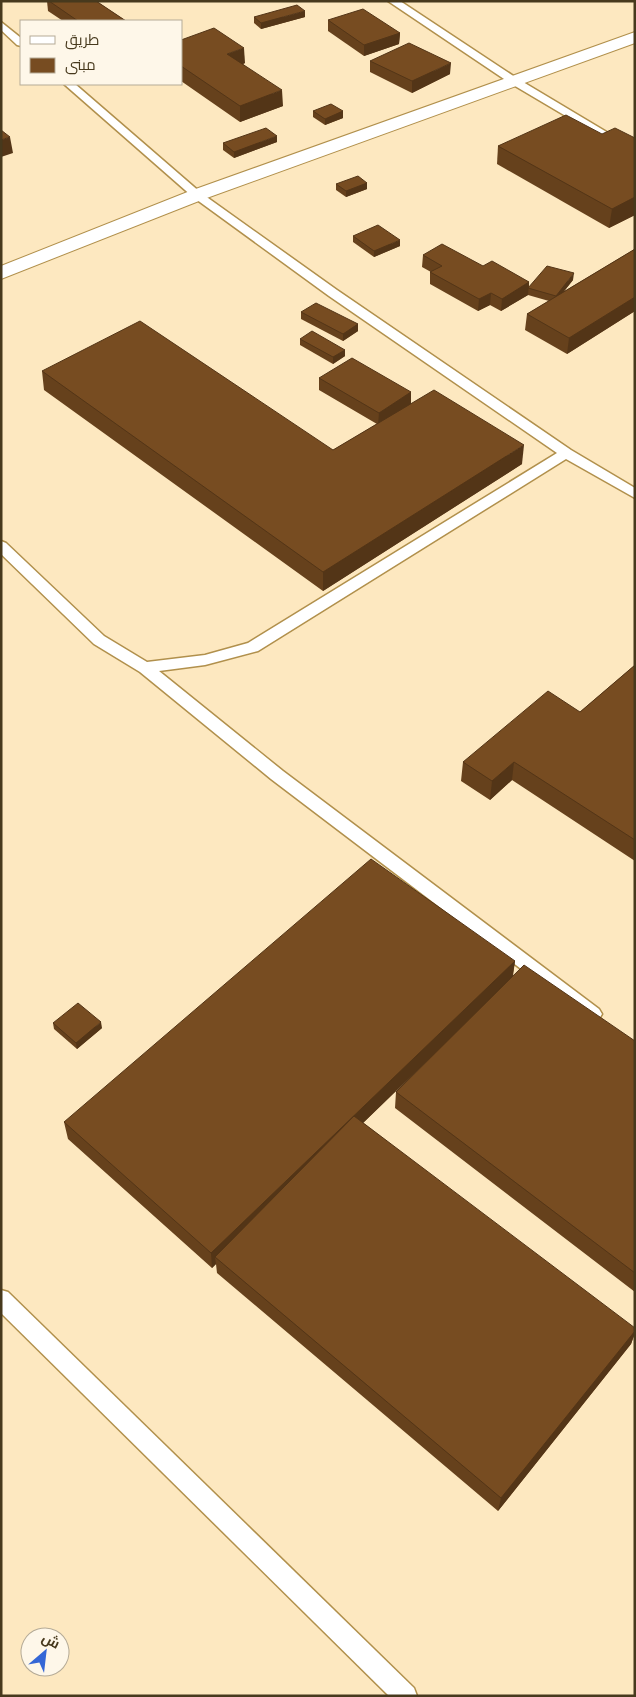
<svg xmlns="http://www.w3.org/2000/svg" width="636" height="1697" font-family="'Source Sans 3',Cairo,sans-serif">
<rect width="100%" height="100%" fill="#fde8c0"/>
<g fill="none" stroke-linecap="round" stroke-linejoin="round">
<defs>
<g id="service">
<polygon points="388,1 400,1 518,79 635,149 635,157 510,83"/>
<polygon points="1,22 21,38 21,46 17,45 1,30"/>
<polygon points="64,84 75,84 201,193 337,290 571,450 635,488 635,498 566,459 258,651 205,665 159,671 283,771 599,1009 602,1014 599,1019 593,1021 587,1019 271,779 140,672 94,644 1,554 1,541 6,543 104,636 147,662 205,655 248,643 557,453 329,296 193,197"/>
<polygon points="1,1290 8,1292 414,1688 417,1696 389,1696 1,1313"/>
</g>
<polygon id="minor" points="635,32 635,43 204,199 1,279 1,266 190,191"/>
</defs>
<use href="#service" stroke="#b1904c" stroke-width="3"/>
<use href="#minor" stroke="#b1904c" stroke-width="2"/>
<use href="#service" fill="#fff" fill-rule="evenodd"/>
<use href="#minor" fill="#fff" fill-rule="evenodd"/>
</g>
<g fill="#66411c">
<polygon points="47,1 96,1 126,21 63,21 48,11"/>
<polygon points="254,17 305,17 261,29 254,23"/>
<polygon points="328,20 400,33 399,44 364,56 328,31"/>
<polygon points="181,40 245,63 243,64 283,106 240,122 181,81"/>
<polygon points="370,61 450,74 412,93 370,72"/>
<polygon points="313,111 343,111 343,118 325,125 313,117"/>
<polygon points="602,134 635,138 635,215 609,228 497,164 498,146"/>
<polygon points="277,142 234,158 223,150 223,143"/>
<polygon points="367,183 367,189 346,197 336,190 336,184"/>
<polygon points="353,236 400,246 374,257 353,242"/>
<polygon points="635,249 635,311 567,354 525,330 527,314 549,301 528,295 501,311 490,305 478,311 430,284 430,272 431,272 422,267 423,255 483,266 529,282 529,288 573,280 563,292"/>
<polygon points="301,312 358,324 358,331 343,341 301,319"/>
<polygon points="300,339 345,350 345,356 333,364 300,345"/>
<polygon points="42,371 333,450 377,424 319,390 319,378 411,392 411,404 522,464 323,591 44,390"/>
<polygon points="635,665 635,861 512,780 490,800 461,781 463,762 580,712"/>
<polygon points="515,961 513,976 635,1041 635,1292 395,1108 396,1092 429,1059 363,1123 635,1331 635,1333 631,1344 498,1511 217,1273 216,1264 212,1268 68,1139 64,1122"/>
<polygon points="53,1023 102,1028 77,1049 54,1029"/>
</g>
<g fill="#533517">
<polygon points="305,11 305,17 261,29 261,23"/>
<polygon points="400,33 399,44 364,56 364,45"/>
<polygon points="244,48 245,63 228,70 227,54"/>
<polygon points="451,63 450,74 412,93 412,81"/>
<polygon points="282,90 283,106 240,122 240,106"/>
<polygon points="343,111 343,118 325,125 325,119"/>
<polygon points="277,136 277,142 234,158 234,152"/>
<polygon points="10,137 13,153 1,157 1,140"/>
<polygon points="367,183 367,189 346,197 346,191"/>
<polygon points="635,197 635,215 609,228 612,209"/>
<polygon points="400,240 400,246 374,257 374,251"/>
<polygon points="574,273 573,280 555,303 556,296"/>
<polygon points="529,282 528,295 501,311 502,299"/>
<polygon points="491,293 490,305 478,311 479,299"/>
<polygon points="635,297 635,311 567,354 569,338"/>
<polygon points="358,324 358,331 343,341 343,334"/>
<polygon points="345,350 345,356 333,364 333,357"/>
<polygon points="411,392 411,404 378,425 379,413"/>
<polygon points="524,445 522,464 323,591 323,572"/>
<polygon points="514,762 512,780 490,800 492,781"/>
<polygon points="515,961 512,979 220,1261 215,1257 216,1264 212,1268 211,1253"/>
<polygon points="101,1022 102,1028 77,1049 76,1043"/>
<polygon points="635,1331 635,1333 631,1344 498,1511 501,1498"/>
</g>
<g fill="#774c21" stroke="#533517">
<polygon points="49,1 96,1 126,21 78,21"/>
<polygon points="297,5 305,11 261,23 254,17"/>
<polygon points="363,9 400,33 364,45 328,20"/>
<polygon points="214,28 244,48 227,54 282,90 240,106 181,66 181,40"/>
<polygon points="409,43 451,63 412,81 370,61"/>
<polygon points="331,104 343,111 325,119 313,111"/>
<polygon points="566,115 602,134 615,128 635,138 635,197 612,209 498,146"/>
<polygon points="266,128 277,136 234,152 223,143"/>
<polygon points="1,130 10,137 1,140"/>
<polygon points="358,176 367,183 346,191 336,184"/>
<polygon points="378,225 400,240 374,251 353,236"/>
<polygon points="442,244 483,266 492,261 529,282 502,299 491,293 479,299 430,272 442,266 423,255"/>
<polygon points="635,249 635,297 569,338 527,314"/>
<polygon points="547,266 574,273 556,296 528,288"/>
<polygon points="316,303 358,324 343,334 301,312"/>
<polygon points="140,321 333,450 434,390 524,445 323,572 42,371"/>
<polygon points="312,331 345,350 333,357 300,339"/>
<polygon points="352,358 411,392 379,413 319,378"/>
<polygon points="635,665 635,840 514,762 492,781 463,762 548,691 580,712"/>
<polygon points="371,859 515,961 211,1253 64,1122"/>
<polygon points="524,965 635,1041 635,1273 396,1092"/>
<polygon points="78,1003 101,1022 76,1043 53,1023"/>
<polygon points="354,1116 635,1328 635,1331 501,1498 215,1257"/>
</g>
<rect width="636" height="1697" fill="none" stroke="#47391d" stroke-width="5"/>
<rect x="20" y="20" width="162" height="65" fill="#fef7e9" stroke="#b5ab97"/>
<rect x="30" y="36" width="25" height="8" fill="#ffffff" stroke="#b5ab97"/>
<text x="65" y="45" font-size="15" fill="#47391d">طريق</text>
<rect x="30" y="58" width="25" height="15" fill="#774c21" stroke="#b5ab97"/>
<text x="65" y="70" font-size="15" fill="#47391d">مبنى</text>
<g transform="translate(45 1652) rotate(28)"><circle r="24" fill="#fef7e9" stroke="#b5ab97"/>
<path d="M0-4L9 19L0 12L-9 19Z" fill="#3567d6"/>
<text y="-8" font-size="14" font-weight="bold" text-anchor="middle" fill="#47391d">ش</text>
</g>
</svg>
